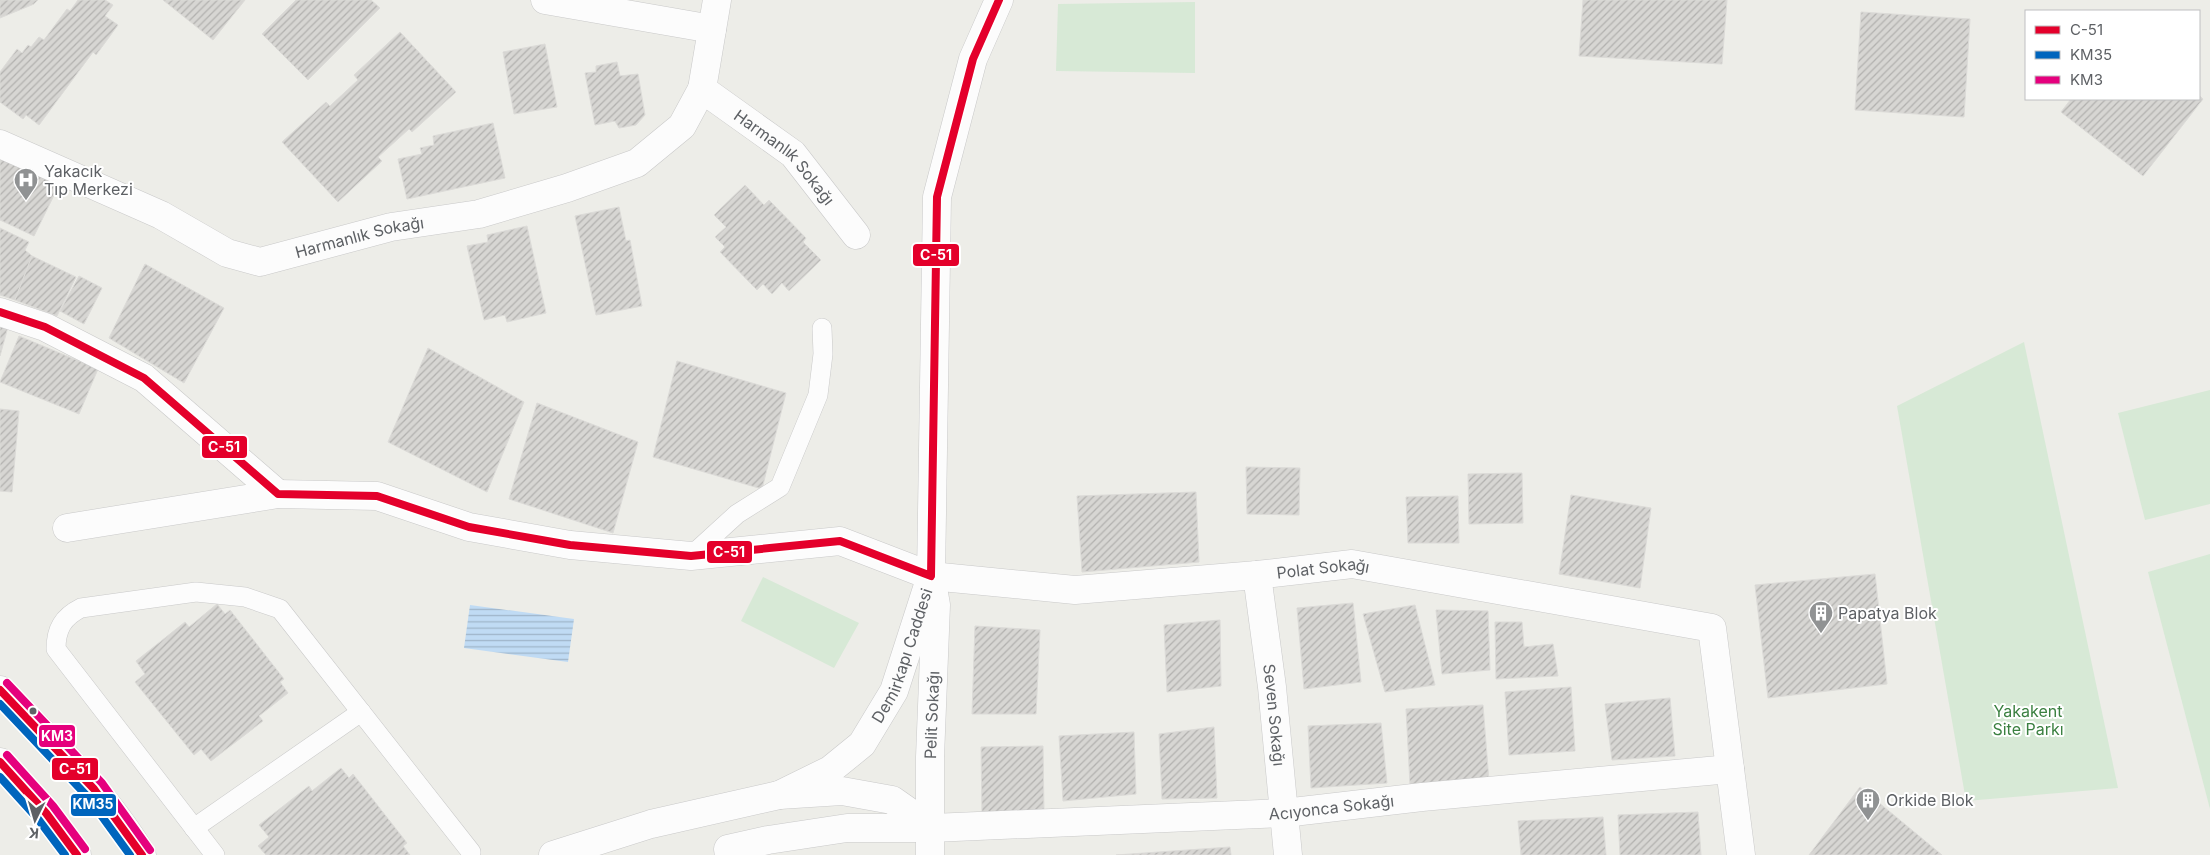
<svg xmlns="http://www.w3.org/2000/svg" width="2210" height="855" font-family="Inter,sans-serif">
<defs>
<pattern id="water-rules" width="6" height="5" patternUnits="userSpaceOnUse" patternTransform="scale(1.25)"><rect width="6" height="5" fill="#c0dbf4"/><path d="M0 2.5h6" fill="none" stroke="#9fb5c9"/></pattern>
<pattern id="building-hatch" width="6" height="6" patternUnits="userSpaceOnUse" patternTransform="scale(1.25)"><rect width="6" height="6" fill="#d7d6d3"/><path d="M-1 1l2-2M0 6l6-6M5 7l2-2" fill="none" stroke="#b2b1af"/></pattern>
</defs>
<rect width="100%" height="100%" fill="#edede8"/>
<g fill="#d7e9d6">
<polygon points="1195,2 1195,73 1056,71 1058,4"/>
<polygon points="2024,342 2118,788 1966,801 1897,406"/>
<polygon points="2210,390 2210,504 2145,520 2118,413"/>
<polygon points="2210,554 2210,809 2148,572"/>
<polygon points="763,577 859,623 834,668 741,621"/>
</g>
<polygon fill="url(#water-rules)" points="470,605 574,619 568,662 464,648"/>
<g fill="url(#building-hatch)" stroke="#dcdbd8">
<polygon points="0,0 38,0 34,4 0,18"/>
<polygon points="78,0 105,0 113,5 105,16 118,25 96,55 93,52 39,125 26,115 23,119 0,102 0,72 17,49 22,53 28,45 31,47 39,37 44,40 67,9 70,11"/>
<polygon points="163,0 245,0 213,40"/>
<polygon points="296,0 371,0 380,8 308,80 262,34"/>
<polygon points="1583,0 1727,0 1722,64 1579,56"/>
<polygon points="1861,12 1970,19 1964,117 1855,110"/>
<polygon points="400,32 456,92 412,132 409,129 378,157 382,161 338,202 282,142 326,102 330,106 358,80 354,75"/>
<polygon points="545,44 557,107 514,114 503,52"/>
<polygon points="617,62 620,76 638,74 645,115 636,125 619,128 615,121 595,125 585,73 596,72 596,66"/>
<polygon points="2199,95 2203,99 2143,176 2061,112 2071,99 2199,99"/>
<polygon points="493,123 505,178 407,199 398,159 422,154 420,148 434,145 433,136"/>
<polygon points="0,157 60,183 34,236 0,220"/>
<polygon points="745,185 764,205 769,200 806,238 803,242 821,260 789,291 782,283 772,294 763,284 757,290 720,252 725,247 715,237 726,227 714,215"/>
<polygon points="619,207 626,241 630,240 642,306 596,315 575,216"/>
<polygon points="527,226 546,313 507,322 505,315 484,320 467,246 488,242 487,235"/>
<polygon points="0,228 29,242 25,250 32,256 15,300 0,295"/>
<polygon points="32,256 76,277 57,316 15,300"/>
<polygon points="145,264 224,308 184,383 109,338"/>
<polygon points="79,276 102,288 84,324 60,311"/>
<polygon points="0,313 11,316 0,356"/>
<polygon points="19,336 98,369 79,414 0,382"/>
<polygon points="428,348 524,402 487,492 388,442"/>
<polygon points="677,361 786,393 762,489 653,457"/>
<polygon points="537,403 638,442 613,533 509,499"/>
<polygon points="0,409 19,411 12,492 0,491"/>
<polygon points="1246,467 1300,468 1299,515 1247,514"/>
<polygon points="1522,473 1523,523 1469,524 1468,474"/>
<polygon points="1196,492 1199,562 1082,572 1077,496"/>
<polygon points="1571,495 1651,508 1640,588 1559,574"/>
<polygon points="1458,496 1459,543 1408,543 1406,497"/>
<polygon points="1875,574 1887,684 1768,698 1755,585"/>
<polygon points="1353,603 1361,682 1304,689 1297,608"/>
<polygon points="217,604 225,614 230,610 284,679 280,682 288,693 259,716 263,721 211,761 201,749 194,755 135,682 145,674 136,661 185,622 189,627"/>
<polygon points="1415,605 1435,685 1385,692 1363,614"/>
<polygon points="1436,610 1488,611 1490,670 1442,674"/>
<polygon points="1220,620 1221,686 1167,692 1164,625"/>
<polygon points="1495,622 1522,622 1524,647 1553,644 1558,676 1496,679"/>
<polygon points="975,626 1040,630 1036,714 972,714"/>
<polygon points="1571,687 1575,751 1509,755 1505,692"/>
<polygon points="1670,698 1675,756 1612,760 1605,704"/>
<polygon points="1483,705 1489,781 1410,785 1406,709"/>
<polygon points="1381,723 1387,783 1311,788 1308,726"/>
<polygon points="1214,727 1217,798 1162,799 1159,734"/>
<polygon points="1134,732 1136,794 1063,801 1059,736"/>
<polygon points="1043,746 1044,812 982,816 981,747"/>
<polygon points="341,768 349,778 353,774 407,843 403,846 410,855 266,855 258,846 269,837 259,825 309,786 312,791"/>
<polygon points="1860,787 1942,855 1809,855"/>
<polygon points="1698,812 1701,855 1620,855 1618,815"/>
<polygon points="1603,817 1606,855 1521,855 1518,821"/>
<polygon points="1230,847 1231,855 1116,855"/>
</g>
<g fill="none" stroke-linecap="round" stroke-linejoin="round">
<defs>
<g id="service">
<polyline points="691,556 737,514 780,487 818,395 823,354 822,328"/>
<polyline points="194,828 361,712"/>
<path d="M215 855 56 649C56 629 63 617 81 608L196 592 245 597 280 609 471 852"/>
</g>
<g id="minor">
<polyline points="545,0 712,29"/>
<path id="s1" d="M717 0 702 89 793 154 856 235"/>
<path id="s2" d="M0 144 161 215 227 253 260 262 391 227 479 214 567 188 637 163 682 126 702 89"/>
<polyline points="0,312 45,327 144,378 278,494"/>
<path id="s3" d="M67 528 278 494 377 496 469 527 570 545 691 556 840 541 931 576 1075 590 1257 575 1352 564 1712 628 1741 855"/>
<path id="s4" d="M1257 575 1272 687 1288 855"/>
<polyline points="779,795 842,791 892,800 932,828"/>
<path id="s5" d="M729 855 728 849 768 840 847 828H932L1284 813 1422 797 1730 769"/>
<path id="s6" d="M930 855V757L936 605 931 576"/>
</g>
<g id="tertiary">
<path id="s7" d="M553 855 651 824 779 795 830 770 862 744 894 691 931 576 937 197 973 59 999 0"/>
</g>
<g id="secondary">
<path d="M0 690C49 740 106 794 142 855"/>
<polyline points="0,762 46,813 77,855"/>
</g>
</defs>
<use href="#service" stroke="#c9c9c9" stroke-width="20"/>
<use href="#minor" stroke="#c9c9c9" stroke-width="29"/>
<use href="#tertiary" stroke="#c9c9c9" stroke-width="29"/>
<use href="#secondary" stroke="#cacbca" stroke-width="29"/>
<use href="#service" stroke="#fcfcfc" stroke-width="19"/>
<use href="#minor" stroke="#fcfcfc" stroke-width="28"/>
<use href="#tertiary" stroke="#fcfcfc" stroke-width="28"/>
<use href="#secondary" stroke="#fcfcfc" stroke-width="28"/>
<defs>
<g id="bus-1">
<polyline points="0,312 45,327 144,378 278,494 377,496 469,527 570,545 691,556 840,541 931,576 937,197 973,59 999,0"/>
<polyline points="0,690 94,789 142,855"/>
<polyline points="0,762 46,813 77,855"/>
</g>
<g id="bus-2">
<polyline points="0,704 87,796 130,855"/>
<polyline points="0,777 38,819 65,855"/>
</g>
<g id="bus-3">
<polyline points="7,683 102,783 150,850"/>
<polyline points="7,755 53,806 85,849"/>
</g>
</defs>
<use href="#bus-1" stroke="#fff" stroke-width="11"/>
<use href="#bus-2" stroke="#fff" stroke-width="11"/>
<use href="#bus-3" stroke="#fff" stroke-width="11"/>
<use href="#bus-1" stroke="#e4002b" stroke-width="8"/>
<use href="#bus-2" stroke="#0065bd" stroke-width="8"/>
<use href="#bus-3" stroke="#e5007d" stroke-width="8"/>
</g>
<defs>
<symbol id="hospital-pin" viewBox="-11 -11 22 30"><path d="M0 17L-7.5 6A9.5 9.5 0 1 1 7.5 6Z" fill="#909293" stroke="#fff"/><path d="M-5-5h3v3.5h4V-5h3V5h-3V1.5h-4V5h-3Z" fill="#fff"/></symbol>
<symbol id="building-pin" viewBox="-11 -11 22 30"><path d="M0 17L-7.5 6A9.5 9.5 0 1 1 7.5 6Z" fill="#909293" stroke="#fff"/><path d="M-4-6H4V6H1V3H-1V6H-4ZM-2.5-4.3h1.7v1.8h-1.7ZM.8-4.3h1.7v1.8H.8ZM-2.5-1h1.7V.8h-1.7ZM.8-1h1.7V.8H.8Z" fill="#fff"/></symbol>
</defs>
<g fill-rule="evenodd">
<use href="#hospital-pin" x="12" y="166" width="28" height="38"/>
<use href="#building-pin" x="1807" y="599" width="28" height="38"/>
<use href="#building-pin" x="1854" y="786" width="28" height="38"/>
</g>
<circle fill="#5e6165" stroke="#fff" stroke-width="2" cx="33" cy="711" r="4.5"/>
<g text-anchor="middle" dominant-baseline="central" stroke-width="4" stroke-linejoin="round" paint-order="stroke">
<g font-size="16" fill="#5e6165" stroke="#fff">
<text stroke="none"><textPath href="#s1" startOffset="198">Harmanlık Sokağı</textPath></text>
<text stroke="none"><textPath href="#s2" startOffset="389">Harmanlık Sokağı</textPath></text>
<text stroke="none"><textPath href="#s3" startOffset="1275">Polat Sokağı</textPath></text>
<text stroke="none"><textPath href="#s7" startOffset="430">Demirkapı Caddesi</textPath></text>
<text stroke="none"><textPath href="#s6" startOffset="140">Pelit Sokağı</textPath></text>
<text stroke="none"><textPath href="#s4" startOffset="141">Seven Sokağı</textPath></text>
<text stroke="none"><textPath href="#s5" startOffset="612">Acıyonca Sokağı</textPath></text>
</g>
<g font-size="16" fill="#5e6165" stroke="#fff" text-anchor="start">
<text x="44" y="171">Yakacık<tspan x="44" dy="18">Tıp Merkezi</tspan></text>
<text x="1838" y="613">Papatya Blok</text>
<text x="1886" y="800">Orkide Blok</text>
</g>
<g font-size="16" fill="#3b8041" stroke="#fff">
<text x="2028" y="711">Yakakent<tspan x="2028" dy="18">Site Parkı</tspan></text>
</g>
</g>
<g stroke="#fff" stroke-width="2">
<rect x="912" y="243" width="48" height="24" rx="5" fill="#e4002b"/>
<rect x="201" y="435" width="47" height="24" rx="5" fill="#e4002b"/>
<rect x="706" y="540" width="47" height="24" rx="5" fill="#e4002b"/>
<rect x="38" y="724" width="38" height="24" rx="5" fill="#e5007d"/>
<rect x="51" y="757" width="48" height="24" rx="5" fill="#e4002b"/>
<rect x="70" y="793" width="47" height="24" rx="5" fill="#0065bd"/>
</g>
<g font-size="14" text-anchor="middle" font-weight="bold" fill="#fff">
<text x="936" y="260">C-51</text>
<text x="224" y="452">C-51</text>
<text x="729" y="557">C-51</text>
<text x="57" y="741">KM3</text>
<text x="75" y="774">C-51</text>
<text x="93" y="809">KM35</text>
</g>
<rect x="2025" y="10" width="175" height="90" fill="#ffffff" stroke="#bfc0c1"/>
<rect x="2035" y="26" width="25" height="8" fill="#e4002b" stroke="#bfc0c1"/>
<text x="2070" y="35" font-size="15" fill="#5e6165">C-51</text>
<rect x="2035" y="51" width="25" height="8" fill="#0065bd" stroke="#bfc0c1"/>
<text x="2070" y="60" font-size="15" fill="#5e6165">KM35</text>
<rect x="2035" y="76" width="25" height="8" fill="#e5007d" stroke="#bfc0c1"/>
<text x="2070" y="85" font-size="15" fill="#5e6165">KM3</text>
<g transform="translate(35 820) rotate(185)" stroke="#ffffff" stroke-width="4" paint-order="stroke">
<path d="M0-4L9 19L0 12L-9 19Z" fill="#5e6165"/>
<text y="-8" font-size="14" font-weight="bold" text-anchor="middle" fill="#5e6165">K</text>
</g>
</svg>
